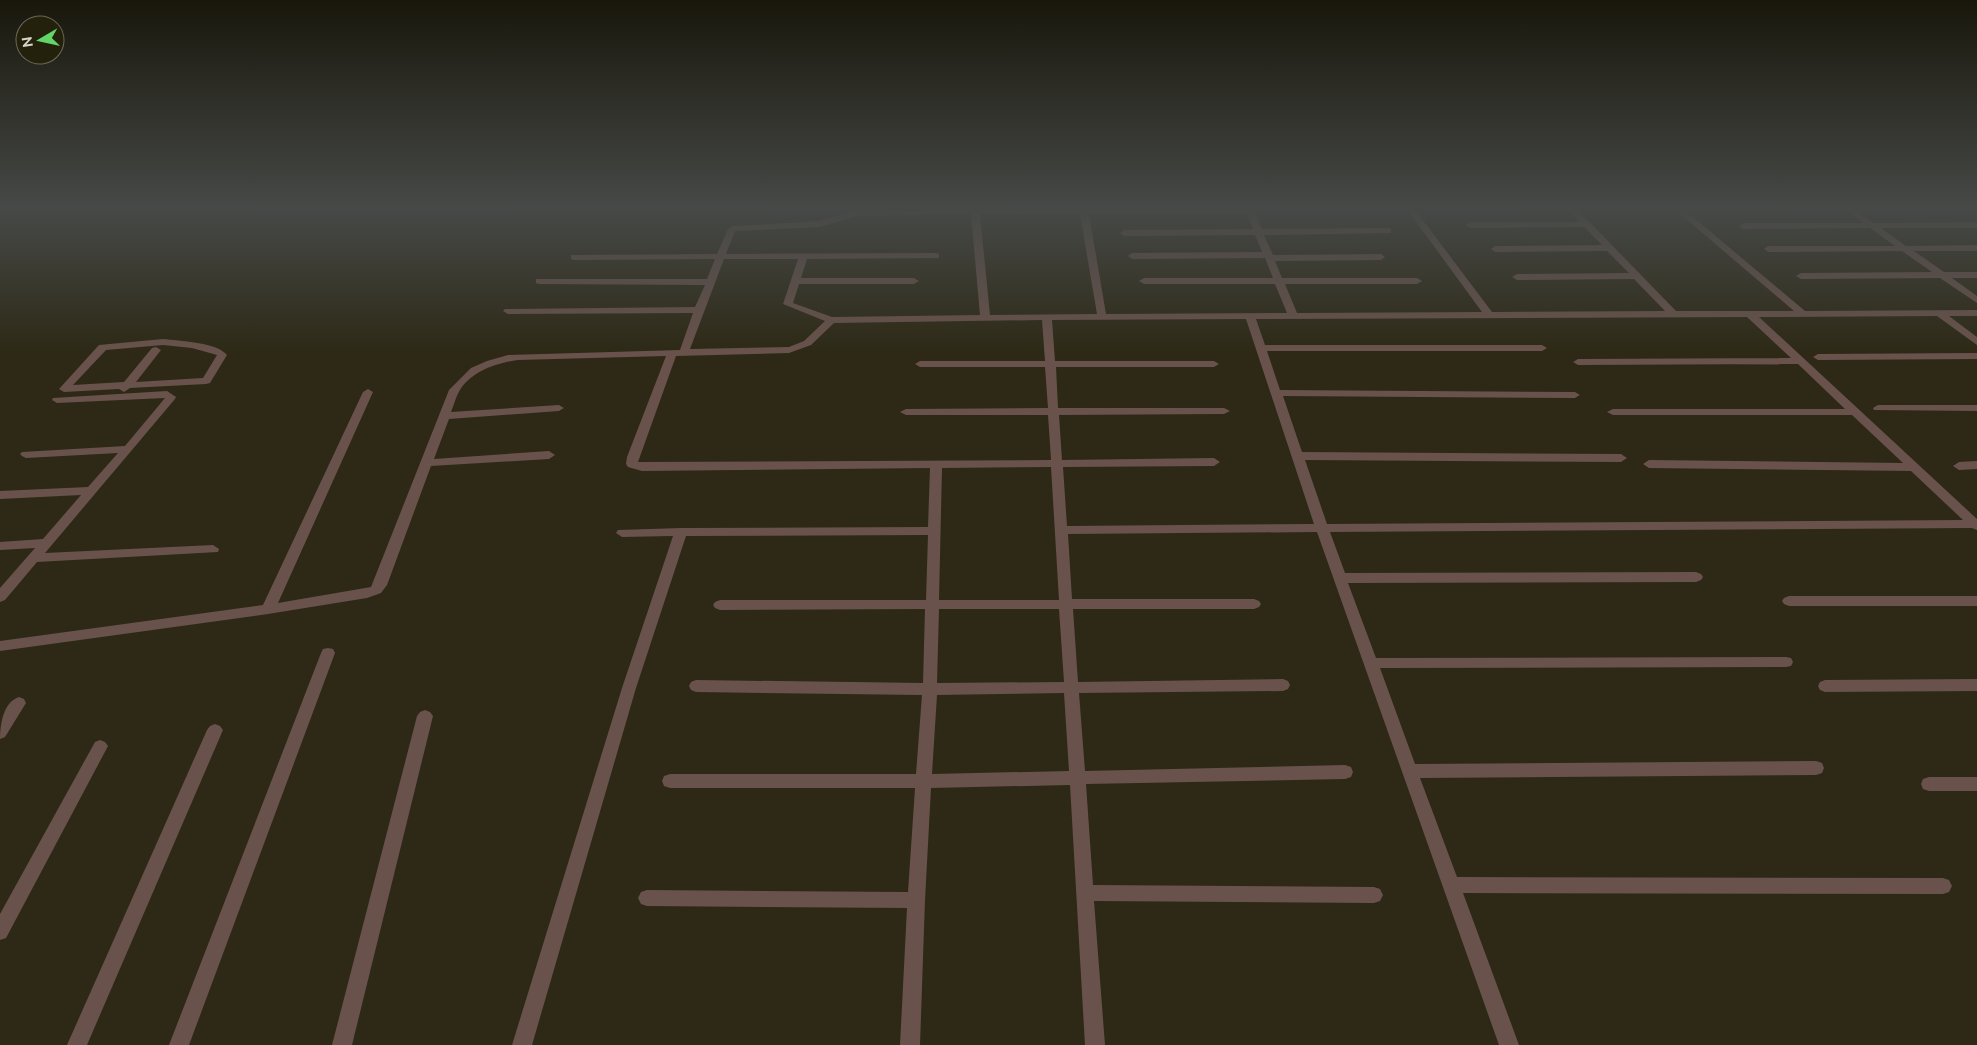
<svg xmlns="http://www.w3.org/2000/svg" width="1977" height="1045" font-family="Raleway,sans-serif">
<rect width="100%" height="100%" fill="#2d2916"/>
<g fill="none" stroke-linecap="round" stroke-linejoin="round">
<g fill="#69524b" fill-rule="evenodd">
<path d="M971 207H979V209H1250L1273 207 1255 213 1262 229 1388 228 1391 229V233L1264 235 1273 255 1381 254 1385 257 1381 260 1275 261 1282 278H1417L1422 281 1417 284H1285L1297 313 1482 312 1406 208 1413 207 1492 312 1665 311 1634 279 1517 280 1512 277 1517 274 1629 273 1607 251 1495 252 1491 249 1495 246 1602 245 1584 227 1470 228 1466 225 1470 222H1579L1566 207H1575L1676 311H1794L1672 207H1681L1805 311 1977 310V316H1949L1977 337V345L1937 316 1759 317 1977 519V530L1972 528 1330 532 1345 573 1696 572 1701 574 1703 577 1701 580 1696 582 1348 583 1376 658 1786 657 1791 658 1793 662 1791 666 1786 667 1380 668 1415 764 1816 761 1822 763 1824 768 1822 773 1816 775 1420 778 1457 877 1943 878 1949 880 1952 886 1949 892 1943 894 1463 893 1519 1045H1499L1317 532 1068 534 1072 599H1254L1259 601 1261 604 1259 607 1254 609H1073L1078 682 1283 679 1288 681 1290 685 1288 689 1283 691 1079 693 1085 771 1345 765 1351 767 1353 772 1351 777 1345 779 1086 784 1093 885 1374 887 1380 889 1383 895 1380 901 1374 903 1094 901 1105 1045H1085L1070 785 931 788 925 900 920 1045H900L907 908 647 906 641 904 638 898 641 892 647 890 908 892 915 788H670L664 786 662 781 664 776 670 774H916L922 695 696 692 691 690 689 686 691 682 696 680 923 683 925 609 720 610 715 608 713 605 715 602 720 600H926L928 535 686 536 636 688 532 1045H512L622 688 673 536 622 537 616 533 618 530 681 528 928 527 930 468 642 471 628 467 626 464 627 457 666 356 518 360C497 363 472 371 460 390 456 396 454 405 451 412L559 405 564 408 559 411 449 419 434 459 549 451 555 455 549 459 431 466 387 585 381 593 367 598 268 614 0 651V641L263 605 363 392 368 389 373 392 278 603 371 587 449 390 471 368 487 361 508 355 680 350 693 313 508 314 503 311 505 309 695 307 705 285 539 284 536 283V279H707L715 259 574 260 571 259V255L717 254 728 229 732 226 819 221 855 210 971 209ZM971 214 980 315 832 317 793 303 799 284H914L919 281 914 278H801L807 259 939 258V254L936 253 726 254 735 231 820 227 856 216ZM980 214H1080L1097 314 990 315ZM1089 214H1247L1253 229 1124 230 1120 233 1124 236 1255 235 1262 252 1132 253 1128 256 1132 259 1265 258 1273 278H1144L1139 281 1144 284H1275L1287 313 1106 314ZM724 259H798L783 304 825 321 804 341 789 347 690 349ZM1747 317 1791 358 1578 359 1573 362 1578 365 1798 364 1845 409H1613L1607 412 1613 415H1852L1903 463 1649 460 1643 464 1649 468 1911 471 1963 520 1327 524 1305 460 1621 462 1627 458 1621 454 1302 452 1283 396 1575 398 1580 395 1575 392 1280 390 1267 351H1542L1547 348 1542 345H1265L1256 319ZM1246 319 1314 524 1067 526 1063 467 1214 466 1220 462 1214 458 1062 460 1059 415 1224 414 1230 411 1224 408H1058L1056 367H1214L1219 364 1214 361H1055L1052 320ZM1042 320 1045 361H920L915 364 920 367H1045L1048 408 906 409 900 412 906 415H1048L1051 460 638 462 676 356 789 353 811 345 834 323ZM1051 467 1059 600H939L942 468ZM939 609H1059L1064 682 937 683ZM1064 693 1069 771 932 774 937 695Z"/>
<polygon points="1842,207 1851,207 1874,223 1977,222 1977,228 1881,228 1906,246 1977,245 1977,251 1914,251 1944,272 1977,272 1977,278 1952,278 1977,296 1977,303 1940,278 1801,279 1796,276 1801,273 1932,272 1902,251 1768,252 1764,249 1768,246 1895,246 1870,228 1743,229 1739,226 1743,223 1863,223"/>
<path d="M163 339C179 341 217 342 227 355L210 383 206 384 130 388 124 392 119 389 64 392 59 389 99 345ZM163 345 192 348 217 355 203 378 136 382 161 350 156 347 152 348 124 382 73 385 106 350Z"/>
<polygon points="1977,353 1977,359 1818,360 1813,357 1818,354"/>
<polygon points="167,391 176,397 175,399 45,553 213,545 219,549 218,552 37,562 5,600 0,602 0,588 35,548 0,550 0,542 43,539 81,495 0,499 0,491 88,487 118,453 26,458 22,456 20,454 22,452 125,446 165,398 57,403 52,400 53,398"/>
<polygon points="1878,405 1977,405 1977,411 1874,410 1873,408"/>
<polygon points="1977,461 1977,469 1959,470 1953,466 1959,462"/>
<polygon points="1789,596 1977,596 1977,606 1789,606 1784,604 1782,601 1784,598"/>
<polygon points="328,648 333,649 335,653 189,1045 169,1045 321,653 323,649"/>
<polygon points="1977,679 1977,691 1825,692 1820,690 1818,686 1820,682 1825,680"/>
<path d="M19 697 24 699 26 703 5 737 0 739C0 725 3 702 19 697Z"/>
<polygon points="425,710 430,712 433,716 352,1045 332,1045 417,716 420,712"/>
<polygon points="215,724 220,726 223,730 87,1045 67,1045 207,730 210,726"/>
<polygon points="100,740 105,742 108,746 6,938 0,940 0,914 95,742"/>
<polygon points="1929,777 1977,777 1977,791 1929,791 1923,789 1921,784 1923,779"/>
</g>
<polygon fill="#8d695d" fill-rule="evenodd" points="0,207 6,207 0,210"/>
</g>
<linearGradient id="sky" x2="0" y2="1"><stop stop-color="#19170c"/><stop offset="0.59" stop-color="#464947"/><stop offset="1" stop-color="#464947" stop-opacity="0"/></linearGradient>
<rect width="1977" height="353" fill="url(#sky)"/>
<g transform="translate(40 40) rotate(261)"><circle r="24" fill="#23200c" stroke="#6b6857"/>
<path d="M0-4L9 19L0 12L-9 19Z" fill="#62d469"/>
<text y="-8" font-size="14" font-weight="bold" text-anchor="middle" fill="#d6d4c8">N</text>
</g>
</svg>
